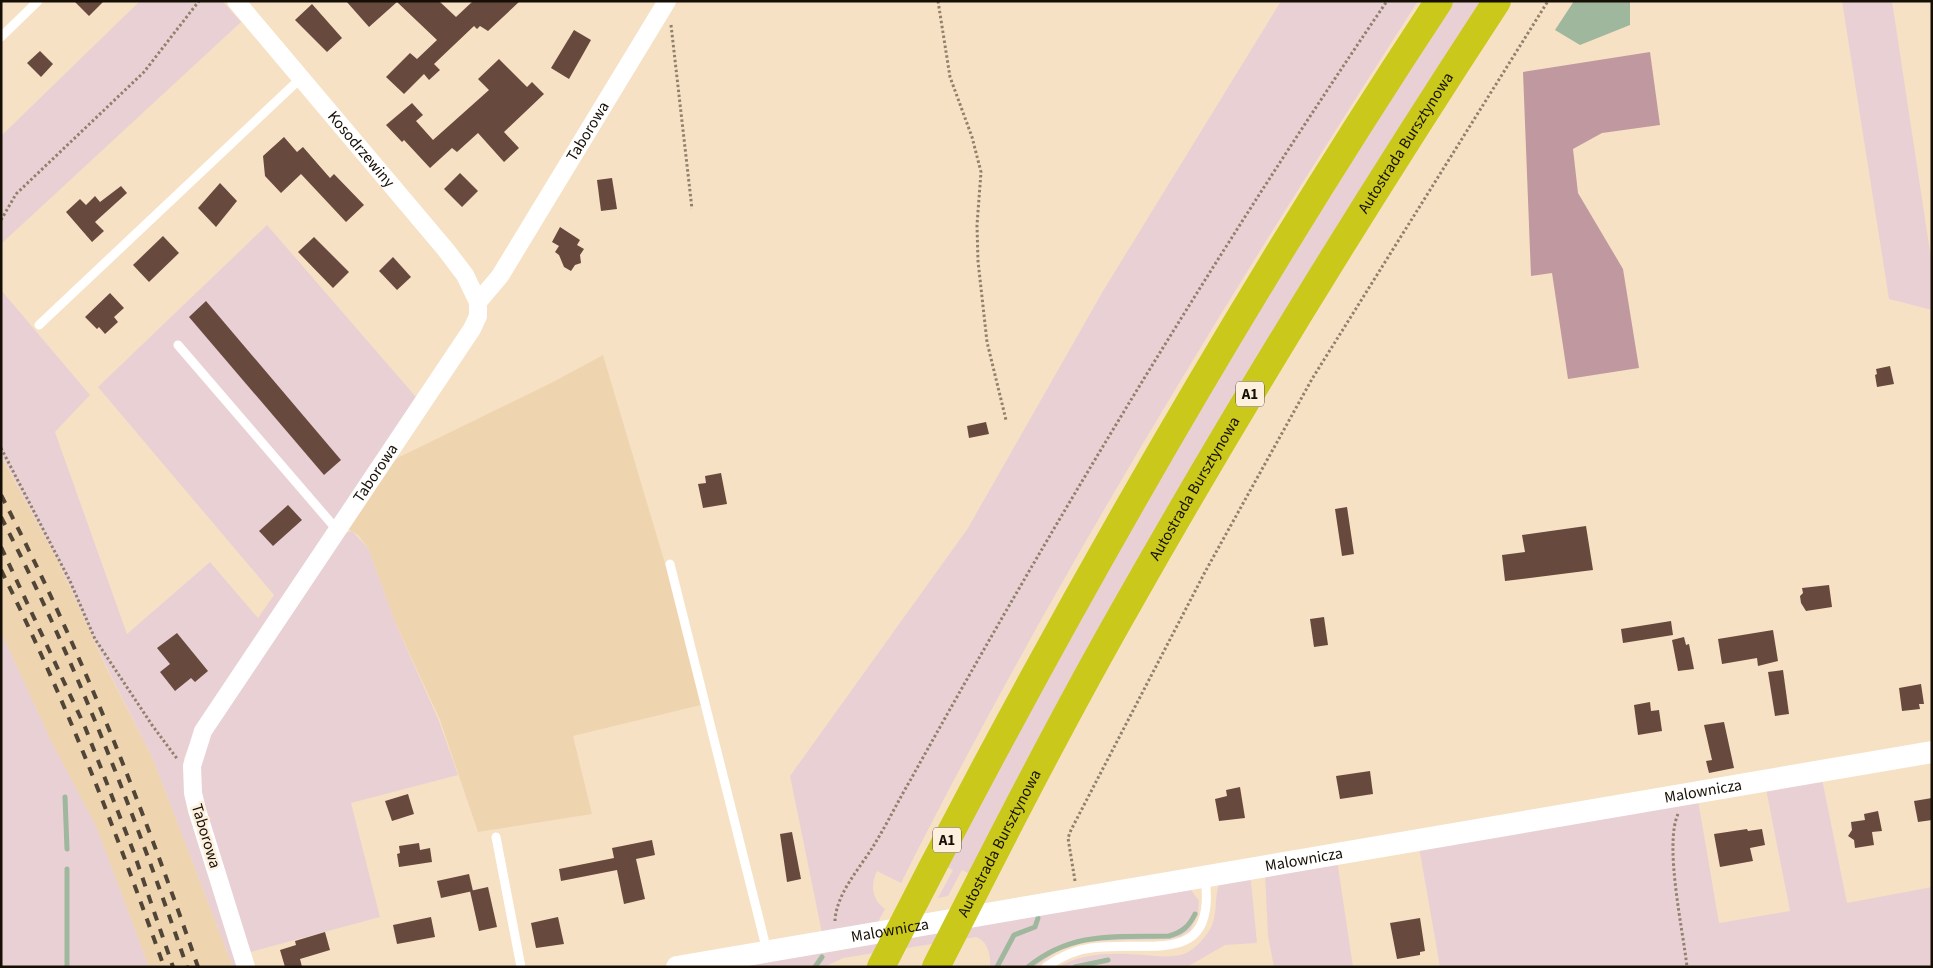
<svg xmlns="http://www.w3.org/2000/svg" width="1933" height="968" font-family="'Source Sans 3',sans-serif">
<rect width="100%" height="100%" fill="#f7e1c4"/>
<g fill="#efd4b0">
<polygon points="603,355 664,560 701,705 573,736 592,814 478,832 440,720 395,622 368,548 358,535 342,525 385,464 553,382"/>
<polygon points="1,456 58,561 106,667 153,759 233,967 149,967 96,826 52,743 1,632"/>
</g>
<g fill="#e9d0d4">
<polygon points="140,1 222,1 241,22 1,244 1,136"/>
<path d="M1281 1H1418C1234 288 1054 578 901 883L877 871C870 885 872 900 885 909L878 922 822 933 790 776 968 528 1103 291Z"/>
<polygon points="1452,1 1485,1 970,874 962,870 948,896 938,898 953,870 943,865 1181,436"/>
<polygon points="1842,1 1892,1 1932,265 1932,310 1889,299"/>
<polygon points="267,225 416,397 196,730 184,758 185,791 241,967 233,967 153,759 106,666 58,561 1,455 1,290 90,395 55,432 127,634 210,562 258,618 274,595 98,387"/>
<polygon points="352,531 368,548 395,622 439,721 458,775 351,803 380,917 247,953 197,780 208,739 344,533"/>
<polygon points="1,632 52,743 96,826 149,967 1,967"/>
<polygon points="1822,779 1847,903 1932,887 1932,967 1440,967 1419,847 1698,800 1719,923 1790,911 1766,789"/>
<polygon points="1337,860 1353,967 1274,967 1268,936 1265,874"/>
<path d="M1246 876 1251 881 1257 943 1225 945 1187 967H1059C1084 951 1118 953 1146 955 1158 956 1171 958 1184 954 1194 950 1203 940 1209 931 1219 916 1213 898 1220 882Z"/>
<path d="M1191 890 1199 901 1198 915 1190 930 1181 936 1169 939 1088 941 1060 949 1035 967H990C991 956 988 941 976 937L843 958 824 967H721Z"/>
</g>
<polygon fill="#bf999f" points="1650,52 1660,125 1602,133 1573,149 1578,193 1623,269 1639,368 1568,379 1552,273 1531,276 1523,72"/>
<polygon fill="#9fb79d" points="1574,1 1630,1 1630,25 1580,45 1555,30"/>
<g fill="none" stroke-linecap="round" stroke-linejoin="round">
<g stroke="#9fb79d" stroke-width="5">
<polyline points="65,797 67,849"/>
<polyline points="67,967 67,869"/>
<polyline points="815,967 822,957"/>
<polyline points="997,967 1014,935 1035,927 1038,918"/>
<path d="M1028 967C1072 931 1116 937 1169 936 1183 932 1189 926 1195 914"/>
<polyline points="1075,967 1108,960"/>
</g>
</g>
<g fill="#68493e">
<polygon points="74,1 104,1 89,16"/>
<polygon points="346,1 439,1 456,17 473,1 520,1 488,31 480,26 477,29 474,26 434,64 440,70 429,80 424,74 404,94 386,77 410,53 417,59 437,40 397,2 369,27"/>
<polygon points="312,4 342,38 327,52 295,20"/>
<polygon points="574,30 591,40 569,79 551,68"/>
<polygon points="40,51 53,64 41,77 27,63"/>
<polygon points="499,59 527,87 532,82 544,94 504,132 519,148 504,162 478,133 457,152 452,148 430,168 404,140 402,142 386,125 412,103 423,115 416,121 433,140 489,90 478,79"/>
<polygon points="284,137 297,152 303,147 330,178 334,174 364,205 346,222 301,174 281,193 265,176 263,156"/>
<polygon points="460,173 478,191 462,207 444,189"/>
<polygon points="612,178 617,209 601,211 597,180"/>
<polygon points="220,183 237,201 216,227 198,208"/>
<polygon points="121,186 127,193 95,222 104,231 92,242 66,212 80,199 86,205 95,196 100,202"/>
<polygon points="560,227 580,240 577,245 584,249 580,255 581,263 575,265 571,271 564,267 559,255 555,252 559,246 552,242"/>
<polygon points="163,236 179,253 149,282 133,265"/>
<polygon points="314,237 349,272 333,288 298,252"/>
<polygon points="393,257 411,277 397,290 379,271"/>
<polygon points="110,293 124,308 114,317 118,322 105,334 99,327 97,329 85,317"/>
<polygon points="206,301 341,460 324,475 189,317"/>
<polygon points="1890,366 1894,384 1877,387 1875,375 1877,374 1876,369"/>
<polygon points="986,422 989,434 969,438 967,426"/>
<polygon points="721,473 727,504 703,508 698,484 706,483 705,476"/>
<polygon points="288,505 302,520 273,546 259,531"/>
<polygon points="1347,507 1354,554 1342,556 1335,509"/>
<polygon points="1586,526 1593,570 1505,581 1502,555 1525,552 1522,535"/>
<polygon points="1829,585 1832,607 1806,611 1801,603 1800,596 1803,593 1802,588"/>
<polygon points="1324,617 1328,645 1314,647 1310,619"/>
<polygon points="1671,621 1673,635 1623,643 1621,629"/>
<polygon points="1773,630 1778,661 1758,666 1757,658 1722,664 1718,639"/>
<polygon points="177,633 208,671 195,682 191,678 175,691 160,672 170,664 157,648"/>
<polygon points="1684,637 1686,645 1689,644 1694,669 1678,671 1672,640"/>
<polygon points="1783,670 1789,714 1775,716 1768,672"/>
<polygon points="1921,684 1924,704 1919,704 1920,709 1902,711 1899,688"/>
<polygon points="1650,702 1651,711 1659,710 1662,731 1638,735 1634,705"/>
<polygon points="1724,722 1734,768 1709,773 1706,761 1712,760 1704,725"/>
<polygon points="1370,771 1373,794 1340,799 1336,776"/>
<polygon points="1240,787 1245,818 1219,821 1215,799 1227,796 1226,790"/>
<polygon points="408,794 414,814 392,821 385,801"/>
<polygon points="1932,798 1932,820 1918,822 1914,801"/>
<polygon points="1878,811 1882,831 1872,832 1874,845 1855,848 1854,840 1848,836 1852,830 1851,822 1865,820 1864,814"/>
<polygon points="1747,829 1748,831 1762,829 1765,845 1750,848 1753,861 1720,867 1714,834"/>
<polygon points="792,832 801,879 787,882 780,834"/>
<polygon points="652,840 655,855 636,859 645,899 624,904 617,870 561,881 559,869 614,858 612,848"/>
<polygon points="419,843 420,850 430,848 432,862 399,867 397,854 400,853 399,846"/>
<polygon points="469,874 473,891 441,898 437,881"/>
<polygon points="488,887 497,927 479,931 470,891"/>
<polygon points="431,917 435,937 397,944 393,925"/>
<polygon points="558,917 564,944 536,948 531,923"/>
<polygon points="1420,918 1425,951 1420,952 1420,955 1397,959 1390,923"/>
<polygon points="325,932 330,950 300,959 302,967 285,967 280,950 296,945 295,941"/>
</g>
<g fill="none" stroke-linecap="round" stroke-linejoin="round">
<g stroke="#90816c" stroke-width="3" stroke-dasharray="2.5 2.5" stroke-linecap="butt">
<polyline points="938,1 950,77 972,137 981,172 977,225 978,261 987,342 1006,420"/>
<polyline points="671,25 692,209"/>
<polyline points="1,220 16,194 144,72 199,1"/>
<polyline points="1,448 70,581 95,639 152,725 178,760"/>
<path d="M1678 814C1664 845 1683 930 1687 967"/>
<polyline points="1075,881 1068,838 1071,830 1205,572 1312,379 1548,1"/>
<path d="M835 921C836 894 860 868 874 845 887 824 898 801 911 779 1058 514 1216 253 1387 1"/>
</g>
<g stroke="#fff" stroke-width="9">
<polyline points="1,37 38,1"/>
<polyline points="39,325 302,77"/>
<polyline points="178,345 338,531"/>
<polyline points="670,564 767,951"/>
<polyline points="496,837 521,967"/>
<path d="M1046 967C1060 957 1075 950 1091 948 1151 940 1217 968 1205 878"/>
</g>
<g stroke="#fff" stroke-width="18">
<path id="s1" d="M236 1 446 250 465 275 478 302"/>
<path id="s2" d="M246 967 197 810 193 793 192 766 203 731 472 329 478 316V302L500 276 667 1"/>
</g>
<path stroke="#fff" stroke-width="22" id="s3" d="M677 967 1932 752"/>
<g stroke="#cac81b" stroke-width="28">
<path d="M881 967C1050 635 1234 312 1439 1"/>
<path id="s4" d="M936 967C997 847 1058 727 1125 609 1242 402 1367 200 1497 1"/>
</g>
<g stroke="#504536" stroke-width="4" stroke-dasharray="9 9" stroke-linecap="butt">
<path d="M1 495C80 647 142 805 198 967"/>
<path d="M1 517C76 662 134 813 187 967"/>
<polyline points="1,547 85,727 134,853 173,967"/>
<path d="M1 570C65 698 116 831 164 967"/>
</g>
</g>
<g text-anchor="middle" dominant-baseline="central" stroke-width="5" stroke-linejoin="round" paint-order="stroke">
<g fill="#fdf0de" stroke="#5b5246" stroke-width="1">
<rect x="1236" y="381.5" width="28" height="25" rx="4"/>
<rect x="933" y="827.5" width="28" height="25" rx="4"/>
</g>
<g font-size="15" font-weight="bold" fill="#160f05">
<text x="1250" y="394">A1</text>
<text x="947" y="840">A1</text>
</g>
<g font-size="16" fill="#160f05" stroke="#fdf0de">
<text stroke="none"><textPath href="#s2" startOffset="961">Taborowa</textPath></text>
<text stroke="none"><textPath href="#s4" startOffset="949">Autostrada Bursztynowa</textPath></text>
<text stroke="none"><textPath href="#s1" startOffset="194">Kosodrzewiny</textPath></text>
<text stroke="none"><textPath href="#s2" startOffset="556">Taborowa</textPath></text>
<text stroke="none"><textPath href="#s4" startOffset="544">Autostrada Bursztynowa</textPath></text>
<text stroke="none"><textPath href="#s3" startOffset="1041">Malownicza</textPath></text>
<text transform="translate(206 836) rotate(73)">Taborowa</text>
<text stroke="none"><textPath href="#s4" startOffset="139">Autostrada Bursztynowa</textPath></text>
<text stroke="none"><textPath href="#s3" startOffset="636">Malownicza</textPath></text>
<text stroke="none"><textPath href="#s3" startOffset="216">Malownicza</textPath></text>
</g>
</g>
<rect width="1933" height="968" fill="none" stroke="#160f05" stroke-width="5"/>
</svg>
